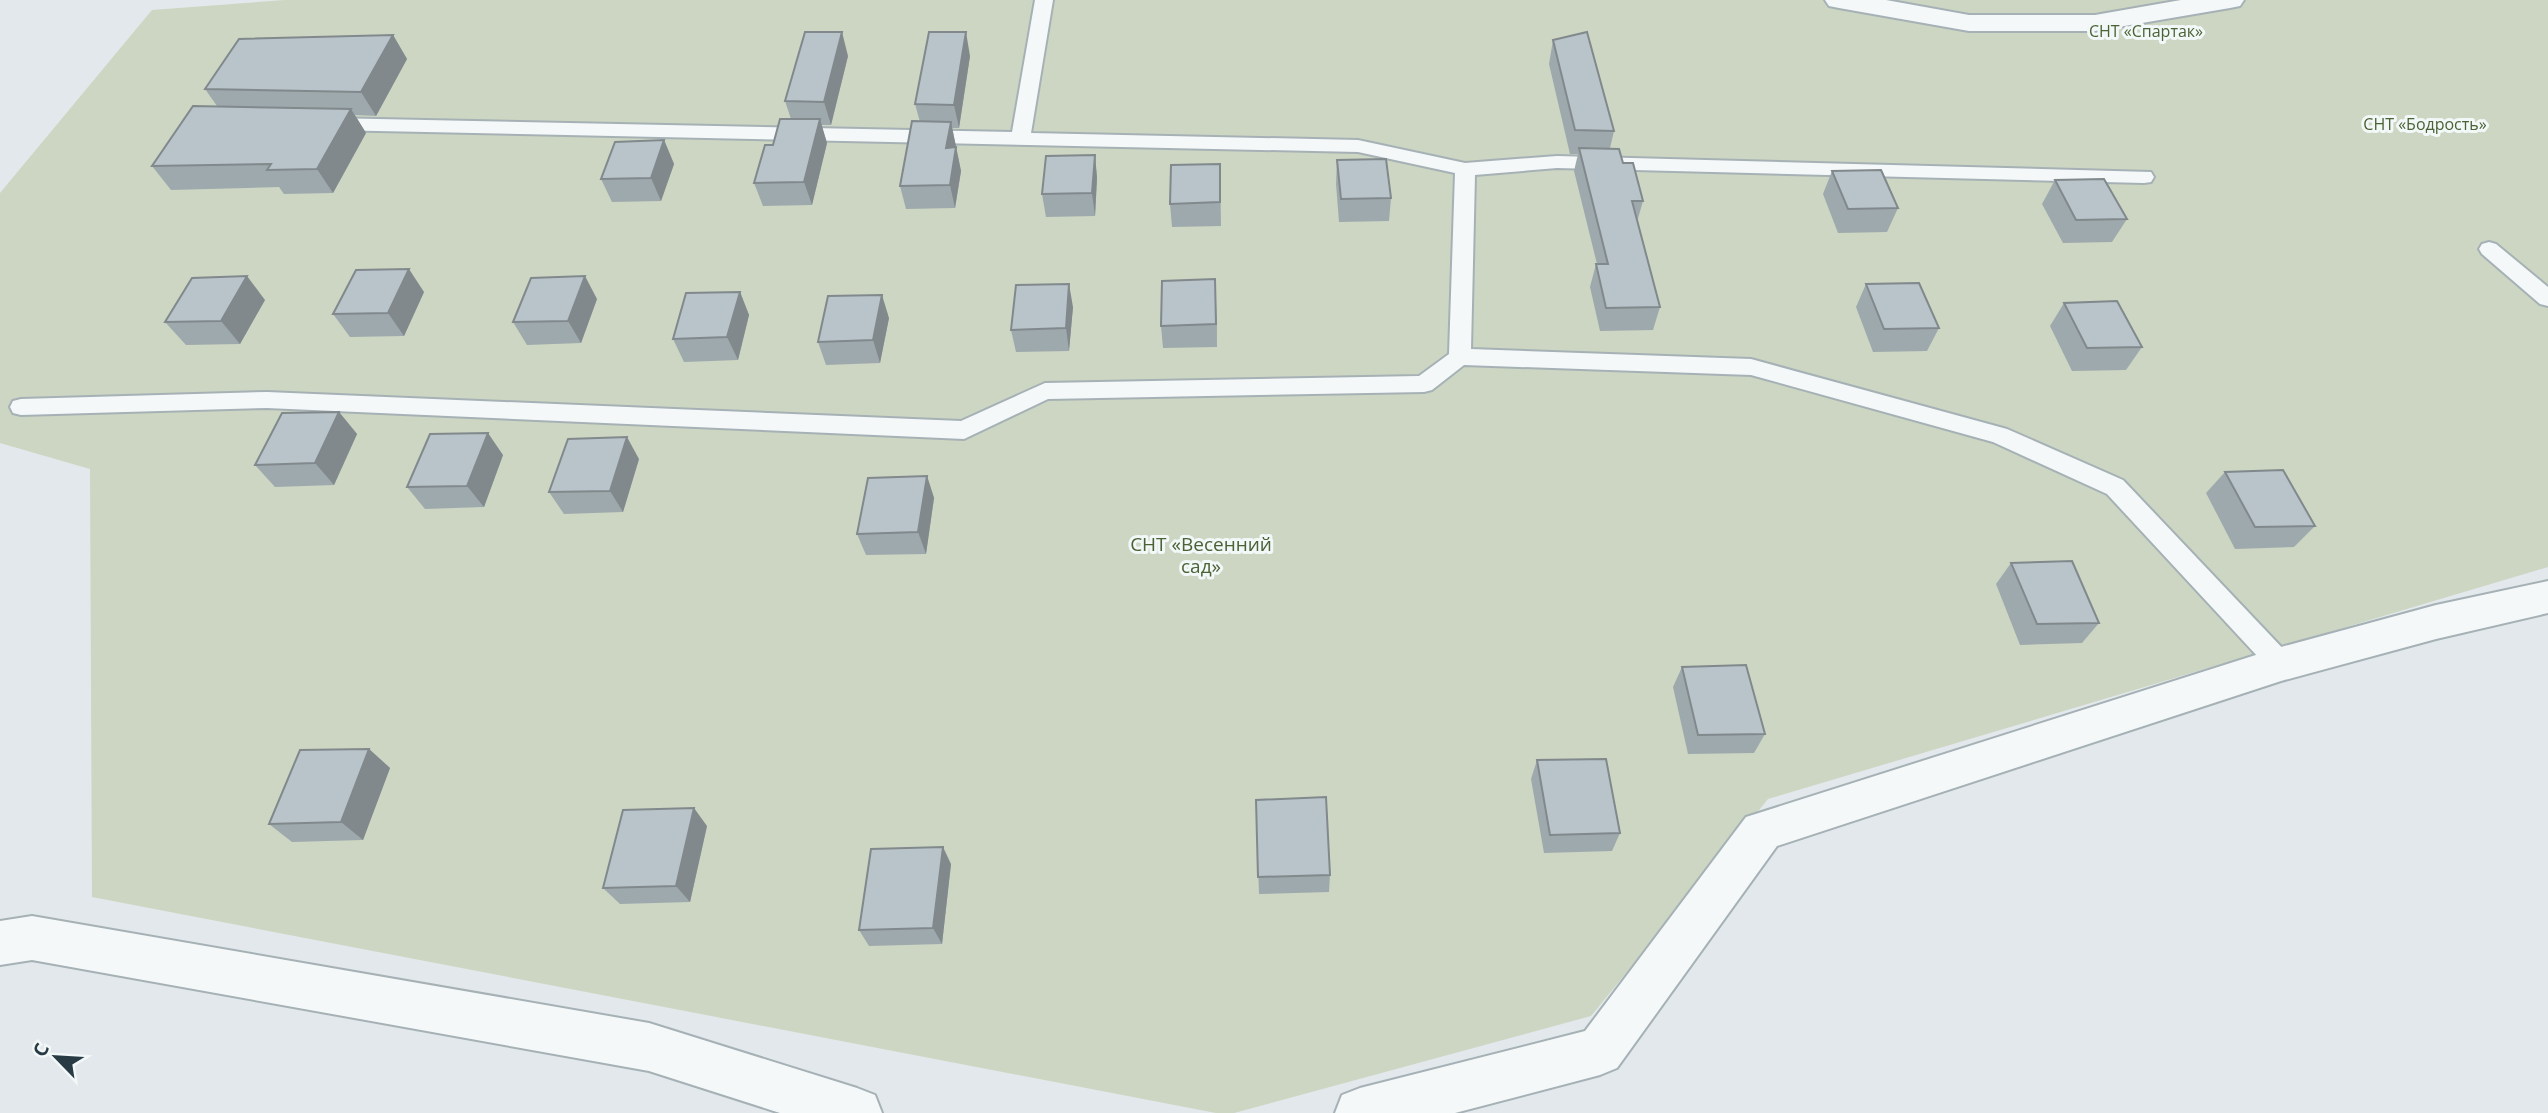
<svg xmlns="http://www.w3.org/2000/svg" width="2548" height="1113" font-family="'Open Sans',sans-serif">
<rect width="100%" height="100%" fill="#e2e8eb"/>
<polygon fill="#cdd6c2" points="285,0 2548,0 2548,567 1768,799 1591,1016 1234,1113 1216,1113 92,897 90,469 0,443 0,193 152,10"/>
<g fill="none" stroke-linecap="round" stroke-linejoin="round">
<defs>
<g id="service">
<polygon points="1035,0 1053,0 1031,133 1358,140 1465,163 1557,156 2151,172 2154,177 2151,182 2144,183 1557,168 1475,175 1471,349 1751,359 2007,429 2123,480 2290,656 2294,664 2290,672 2281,675 2272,672 2107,494 1993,442 1751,375 1464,365 1432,390 1424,392 1048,399 964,439 267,408 21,415 13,413 10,407 13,401 21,399 267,392 961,421 1045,383 1419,376 1449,354 1455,173 1358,152 329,130 319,124 329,118 1012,132"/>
<polygon points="2489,242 2496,244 2548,287 2548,306 2540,304 2482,254 2479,249 2482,244"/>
</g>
<g id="minor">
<polygon points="1825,0 1886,0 1969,15 2095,15 2181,0 2244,0 2240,6 2230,8 2095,31 1969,31 1839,8 1829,6"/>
<polygon points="2548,581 2548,613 2436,639 2281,681 1777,846 1617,1068 1600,1075 1455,1113 1335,1113 1342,1095 1360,1088 1585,1031 1746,817 2281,647 2436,605"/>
<polygon points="32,916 649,1023 857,1088 875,1095 882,1113 780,1113 649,1071 32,960 0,965 0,921"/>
</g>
</defs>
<use href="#service" stroke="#a6b1b6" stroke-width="4"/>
<use href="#minor" stroke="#a6b1b6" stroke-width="4"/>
<use href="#service" fill="#f5f8f9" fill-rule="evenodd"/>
<use href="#minor" fill="#f5f8f9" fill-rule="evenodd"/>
</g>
<g fill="#9ea9ae">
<polygon points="393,35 407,59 376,116 355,115 366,133 333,193 284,194 279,187 171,190 152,166 217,106 205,89"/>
<polygon points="1553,40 1614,131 1610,148 1623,163 1643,201 1637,222 1660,307 1653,330 1600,331 1590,287 1596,264 1597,264 1574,171 1578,154 1570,154 1549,64"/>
<polygon points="848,56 831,125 821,125 827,143 812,205 763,206 754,183 773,145 791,119 785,101"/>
<polygon points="970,56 959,128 952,128 961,171 955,208 906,209 900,186 920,122 915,104"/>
<polygon points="664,140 674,164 661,201 612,202 601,179"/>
<polygon points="1095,155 1097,178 1095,216 1046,217 1042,194"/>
<polygon points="1337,160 1391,198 1389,221 1339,222 1336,184"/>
<polygon points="1220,164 1221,226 1172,227 1170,204"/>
<polygon points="1832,171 1898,208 1887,232 1838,233 1823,194"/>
<polygon points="2055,180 2127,219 2112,242 2063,243 2042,204"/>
<polygon points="1215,279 1217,347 1163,348 1161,326"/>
<polygon points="1866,284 1939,328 1927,351 1873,352 1856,307"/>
<polygon points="424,292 404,336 350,337 333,314"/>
<polygon points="740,292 749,315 738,360 684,362 673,339"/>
<polygon points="597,299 581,343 527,345 513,322"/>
<polygon points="265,300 240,344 186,345 165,322"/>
<polygon points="2064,303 2142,347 2126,370 2072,371 2050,326"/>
<polygon points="1073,307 1069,351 1016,352 1011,330"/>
<polygon points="889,318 880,363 826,365 818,342"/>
<polygon points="339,412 357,434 334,485 275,487 255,465"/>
<polygon points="503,455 484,507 425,509 407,487"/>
<polygon points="639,459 623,512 564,514 549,492"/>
<polygon points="2225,472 2315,526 2294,547 2235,549 2206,493"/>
<polygon points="927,476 934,498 926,554 866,555 857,534"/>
<polygon points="2011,563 2099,623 2082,643 2020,645 1996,584"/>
<polygon points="1682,667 1765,734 1754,753 1688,754 1673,687"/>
<polygon points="369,749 390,768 363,840 292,842 269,824"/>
<polygon points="1537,760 1620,833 1612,851 1544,853 1531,779"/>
<polygon points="1256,800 1330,875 1329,892 1259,894"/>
<polygon points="707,826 690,902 620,904 603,888"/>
<polygon points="951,864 942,944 869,946 859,930"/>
</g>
<g fill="#81898d">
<polygon points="842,32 848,56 831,125 824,102"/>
<polygon points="966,32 970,56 959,128 954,105"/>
<polygon points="393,35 407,59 376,116 361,92"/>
<polygon points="351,109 366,133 333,193 317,169"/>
<polygon points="820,119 827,143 812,205 804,182"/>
<polygon points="951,122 961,171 955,208 950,185 946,148"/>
<polygon points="664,140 674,164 661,201 651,178"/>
<polygon points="1095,155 1097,178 1095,216 1092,193"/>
<polygon points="409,269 424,292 404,336 388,313"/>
<polygon points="247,276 265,300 240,344 221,321"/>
<polygon points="585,276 597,299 581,343 568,321"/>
<polygon points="1215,279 1216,303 1217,347 1216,324"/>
<polygon points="1069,284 1073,307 1069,351 1066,328"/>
<polygon points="740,292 749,315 738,360 727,337"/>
<polygon points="882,295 889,318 880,363 873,340"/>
<polygon points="339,412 357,434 334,485 315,463"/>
<polygon points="488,433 503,455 484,507 467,486"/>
<polygon points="627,437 639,459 623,512 610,491"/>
<polygon points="927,476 934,498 926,554 918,532"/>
<polygon points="369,749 390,768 363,840 341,822"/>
<polygon points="694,808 707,826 690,902 676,886"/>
<polygon points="943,847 951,864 942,944 933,928"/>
</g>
<g fill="#b8c4ca" stroke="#81898d" stroke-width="2">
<polygon points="805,32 842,32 824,102 785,101"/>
<polygon points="929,32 966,32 954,105 915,104"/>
<polygon points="1587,32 1614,131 1575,130 1553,40"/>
<polygon points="393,35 361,92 205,89 239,39"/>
<polygon points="193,106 351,109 317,169 267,170 271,164 152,166"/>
<polygon points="780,119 820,119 804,182 754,183 765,145 773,145"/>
<polygon points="912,121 951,122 946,148 956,147 950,185 900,186"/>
<polygon points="664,140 651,178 601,179 615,142"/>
<polygon points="1579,148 1619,149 1623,163 1633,163 1643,201 1632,201 1660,307 1606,308 1596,264 1608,264"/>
<polygon points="1095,155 1092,193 1042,194 1046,156"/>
<polygon points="1386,159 1391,198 1341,199 1337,160"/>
<polygon points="1220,164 1220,202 1170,204 1171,165"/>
<polygon points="1881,170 1898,208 1848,209 1832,171"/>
<polygon points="2104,179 2127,219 2076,220 2055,180"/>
<polygon points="409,269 388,313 333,314 356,270"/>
<polygon points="247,276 221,321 165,322 192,278"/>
<polygon points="585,276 568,321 513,322 531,278"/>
<polygon points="1215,279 1216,324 1161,326 1162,281"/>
<polygon points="1919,283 1939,328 1884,329 1866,284"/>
<polygon points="1069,284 1066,328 1011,330 1016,285"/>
<polygon points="740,292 727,337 673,339 686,293"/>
<polygon points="882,295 873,340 818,342 828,296"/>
<polygon points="2117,301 2142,347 2087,348 2064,303"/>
<polygon points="339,412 315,463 255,465 282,413"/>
<polygon points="488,433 467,486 407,487 430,434"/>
<polygon points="627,437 610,491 549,492 568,439"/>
<polygon points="2283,470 2315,526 2255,527 2225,472"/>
<polygon points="927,476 918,532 857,534 868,478"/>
<polygon points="2072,561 2099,623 2037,624 2011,563"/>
<polygon points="1746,665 1765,734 1698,735 1682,667"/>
<polygon points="369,749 341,822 269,824 300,750"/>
<polygon points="1606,759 1620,833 1550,835 1537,760"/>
<polygon points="1326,797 1330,875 1258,877 1256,800"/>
<polygon points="694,808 676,886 603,888 623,810"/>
<polygon points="943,847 933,928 859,930 871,849"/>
</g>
<g text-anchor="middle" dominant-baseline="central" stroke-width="6" stroke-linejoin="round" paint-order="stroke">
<g font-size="16" fill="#4b6234" stroke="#f2f7f8">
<text x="2146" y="31">СНТ «Спартак»</text>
<text x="2425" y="124">СНТ «Бодрость»</text>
</g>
<g font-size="19" fill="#4b6234" stroke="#f2f7f8">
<text x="1201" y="544">СНТ «Весенний<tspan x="1201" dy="22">сад»</tspan></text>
</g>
</g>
<g transform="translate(56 1057) rotate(295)" stroke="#f2f7f8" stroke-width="5" paint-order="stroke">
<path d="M0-5L12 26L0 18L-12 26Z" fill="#283b45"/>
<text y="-10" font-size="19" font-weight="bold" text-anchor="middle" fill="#283b45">С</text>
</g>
</svg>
